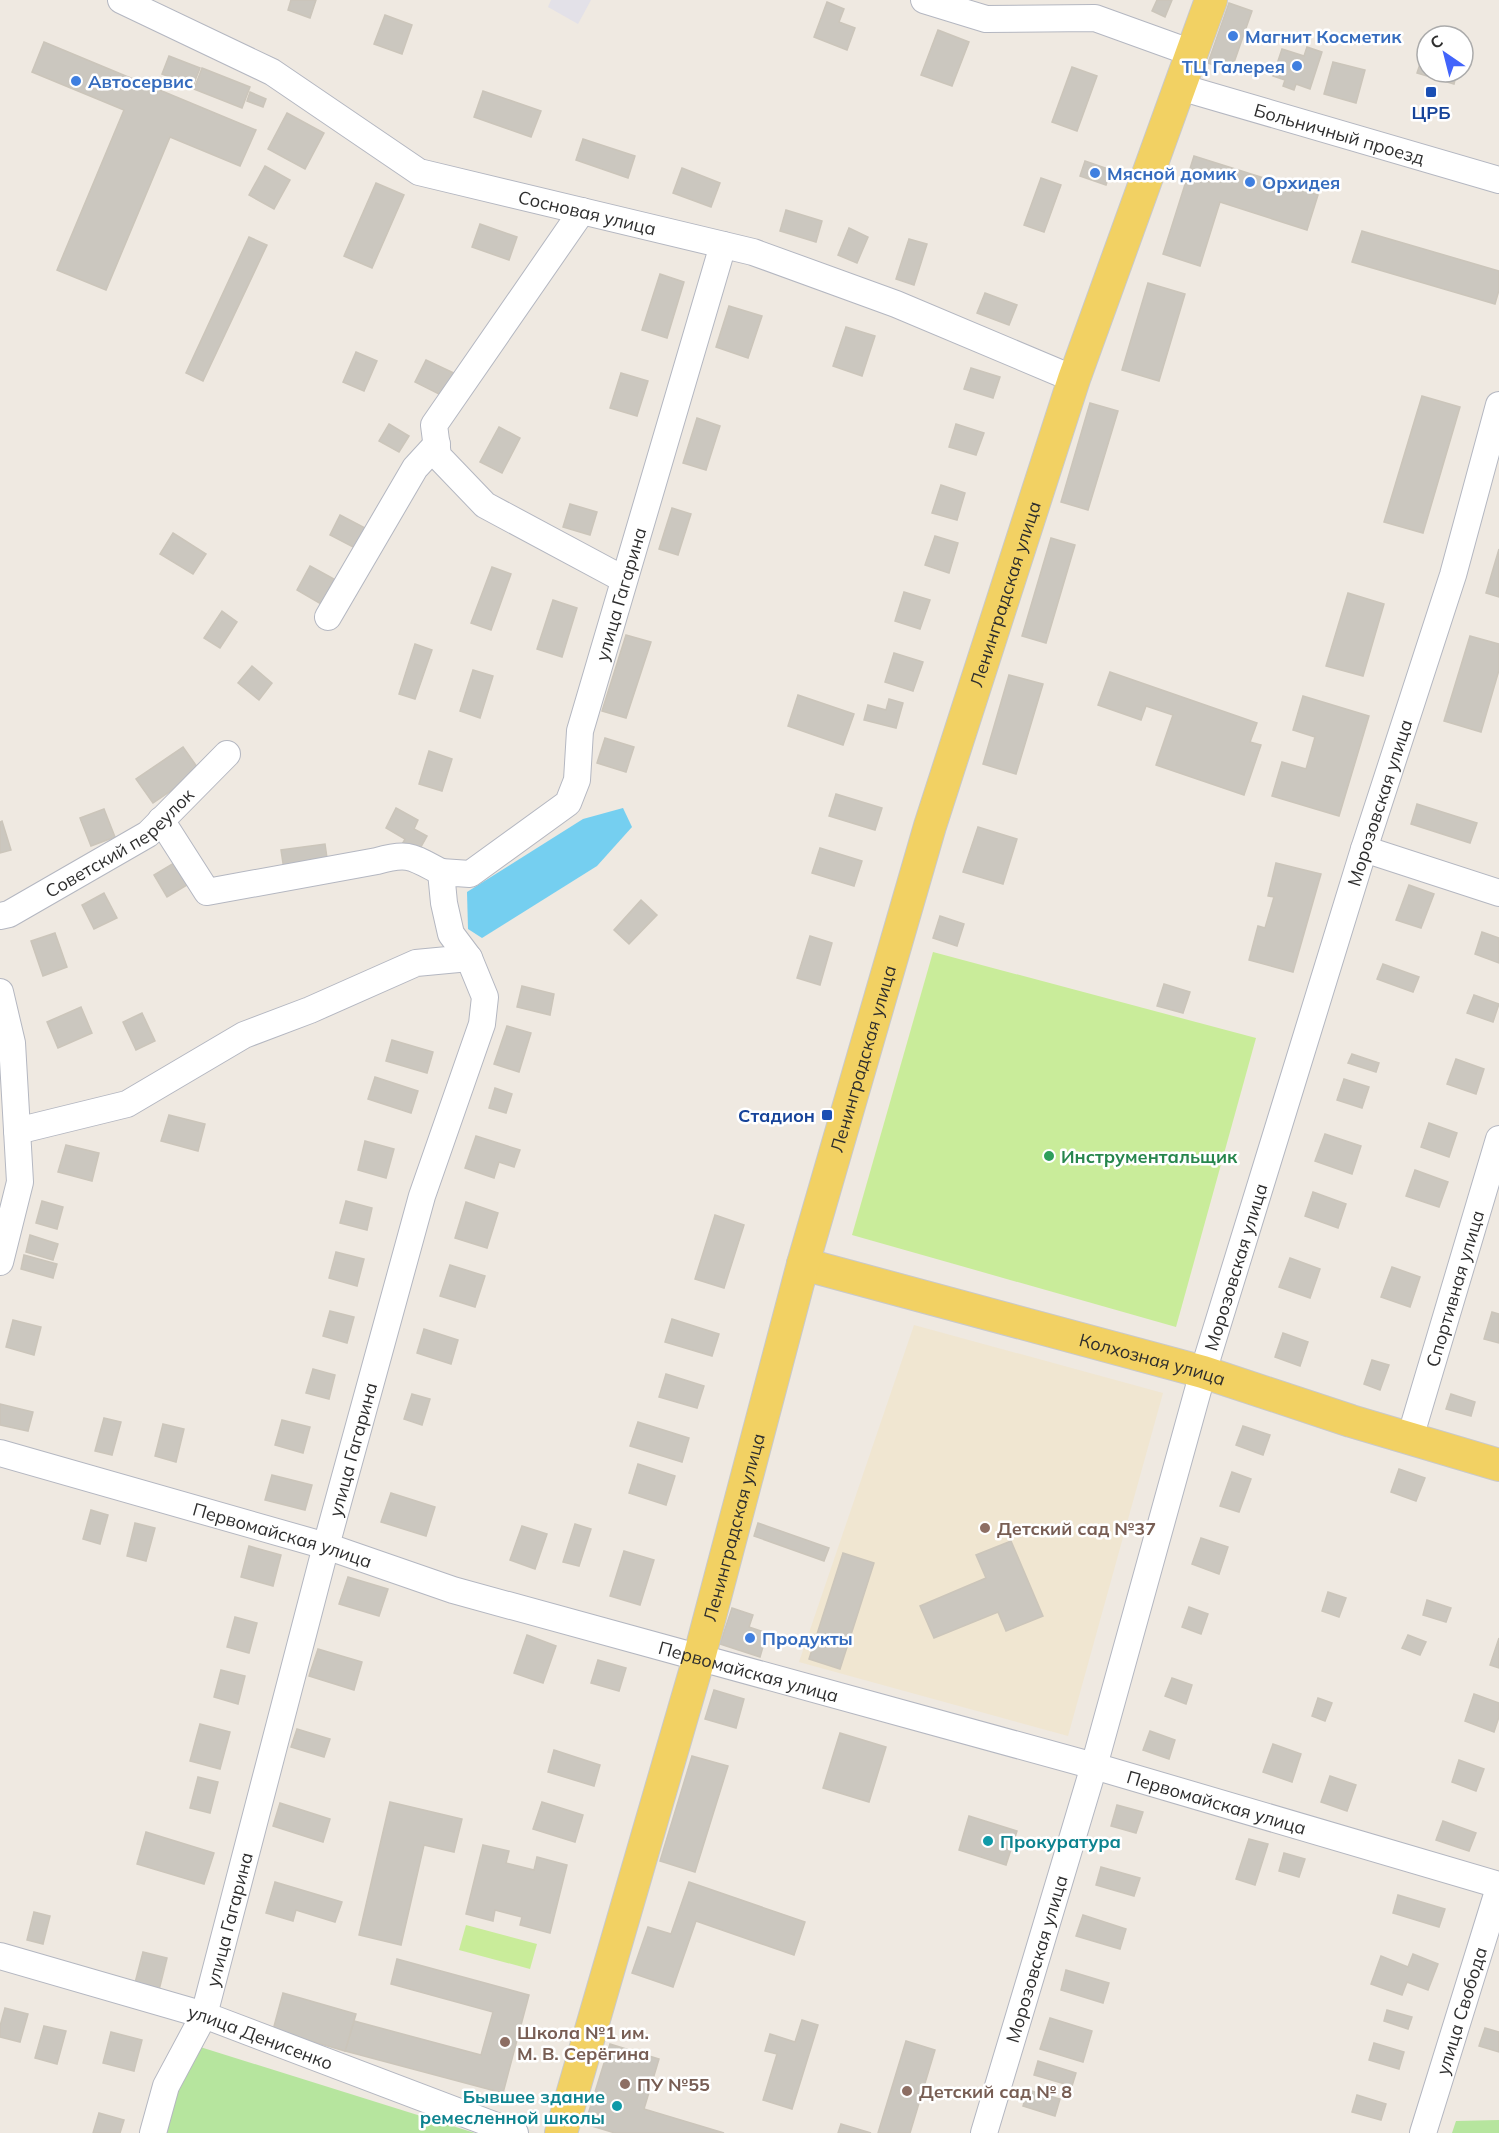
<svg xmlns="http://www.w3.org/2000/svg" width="1499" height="2133" font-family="Mulish,sans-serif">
<rect width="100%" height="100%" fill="#efe9e1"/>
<polygon fill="#e3e1e8" points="551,0 591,0 578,24 548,7"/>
<polygon fill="#f0e6d1" points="914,1325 1163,1393 1068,1736 799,1662"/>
<g fill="#b6e59e">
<polygon points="197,2046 475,2133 162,2133 169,2108"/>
<polygon points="1499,2120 1499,2133 1452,2133 1456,2121"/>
</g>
<g fill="#c9ec9a">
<polygon points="933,952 1256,1038 1176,1327 852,1235"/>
<polygon points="466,1925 537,1944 530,1969 459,1950"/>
</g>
<polygon fill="#75cff0" points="623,808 632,827 597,866 482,938 468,929 467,892 583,819"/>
<g fill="#cbc7bf" stroke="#cbc5ba" stroke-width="1.5">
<polygon points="291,0 316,0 310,18 288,10"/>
<polygon points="1157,0 1172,0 1165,17 1152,11"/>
<polygon points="827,2 844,9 839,22 855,28 847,50 814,37"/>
<polygon points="1229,3 1252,11 1231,71 1208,63"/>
<polygon points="385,15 412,25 402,54 374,44"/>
<polygon points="938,30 969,42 952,86 921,75"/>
<polygon points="44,42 256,130 240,166 170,137 106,290 57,270 124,110 32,72"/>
<polygon points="1307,47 1322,52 1310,89 1296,84 1294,90 1283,86 1285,80 1273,76 1282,49 1304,56"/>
<polygon points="1424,52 1427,53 1427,72 1457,72 1454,84 1417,73"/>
<polygon points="169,56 200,68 193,86 162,74"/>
<polygon points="1333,62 1365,70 1356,103 1324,94"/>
<polygon points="1072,67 1097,76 1077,131 1052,122"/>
<polygon points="202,68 250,87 242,108 194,89"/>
<polygon points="483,91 541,111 531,137 474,117"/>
<polygon points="250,92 266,99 263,107 247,101"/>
<polygon points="287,113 324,133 305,169 268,149"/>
<polygon points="583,139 635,156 628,178 576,160"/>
<polygon points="1194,156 1318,195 1307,230 1220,202 1200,266 1163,254"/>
<polygon points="1085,161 1111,170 1106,185 1080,176"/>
<polygon points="265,166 290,180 274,209 249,195"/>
<polygon points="682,168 720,183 711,207 673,193"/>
<polygon points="1041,178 1061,185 1044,232 1024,225"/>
<polygon points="376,183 404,195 372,268 344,256"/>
<polygon points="786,210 822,221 816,242 780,231"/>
<polygon points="480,224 517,237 509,260 472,247"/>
<polygon points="849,228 868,237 857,263 838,255"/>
<polygon points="1362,231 1499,271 1499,290 1495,304 1352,262"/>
<polygon points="249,237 267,245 203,381 186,373"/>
<polygon points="909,239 927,244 914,285 896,279"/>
<polygon points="660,274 684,282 667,338 642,330"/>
<polygon points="1148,283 1185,294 1159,381 1122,370"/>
<polygon points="985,293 1017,305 1009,325 977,313"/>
<polygon points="729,306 762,316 748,358 716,347"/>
<polygon points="846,327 875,336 862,376 833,366"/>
<polygon points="356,352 377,361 364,391 343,382"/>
<polygon points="426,360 454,373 443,396 415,382"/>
<polygon points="971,368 1000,377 993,398 964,389"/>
<polygon points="621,373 648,381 637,416 610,408"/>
<polygon points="1422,396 1460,407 1423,533 1384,522"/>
<polygon points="1090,403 1118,411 1088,510 1061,502"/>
<polygon points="697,418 720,426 706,470 683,463"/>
<polygon points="389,424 409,436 399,452 379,441"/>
<polygon points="956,424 984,433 976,455 949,447"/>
<polygon points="499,427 520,438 502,473 480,462"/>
<polygon points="941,485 965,493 957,520 932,513"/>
<polygon points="570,504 597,512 590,535 563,527"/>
<polygon points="672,508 691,514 678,555 659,549"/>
<polygon points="340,515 367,529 357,549 330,535"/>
<polygon points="173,533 206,554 193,574 160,554"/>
<polygon points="935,536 958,543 949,573 925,565"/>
<polygon points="1051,538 1075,545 1046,643 1022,636"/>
<polygon points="1499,549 1499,597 1486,593"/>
<polygon points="310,566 334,579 321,604 297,590"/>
<polygon points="492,567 511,574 491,630 471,623"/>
<polygon points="904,592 930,600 920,629 895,621"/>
<polygon points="1348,593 1384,604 1363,676 1326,666"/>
<polygon points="553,600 577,608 562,657 537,649"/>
<polygon points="222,611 237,622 220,648 204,638"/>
<polygon points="626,635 651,642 626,718 602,711"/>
<polygon points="1470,636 1499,644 1499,670 1481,732 1444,721"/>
<polygon points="415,644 432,650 415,699 399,694"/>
<polygon points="894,653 923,662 913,691 885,682"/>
<polygon points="252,666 272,683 259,700 238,683"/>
<polygon points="473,670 493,676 480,718 460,711"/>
<polygon points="1110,672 1257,723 1250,742 1261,745 1244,795 1156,765 1173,715 1146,706 1141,720 1098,705"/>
<polygon points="1009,675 1043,684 1016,774 983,764"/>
<polygon points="798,695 854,714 843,745 788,726"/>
<polygon points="1303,696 1369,716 1339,816 1272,796 1282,762 1306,769 1315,737 1293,730"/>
<polygon points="889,699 903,703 896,728 864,720 868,705 886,710"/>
<polygon points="605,738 634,747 626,772 597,763"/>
<polygon points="183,747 200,771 153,803 136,779"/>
<polygon points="429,751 452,759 442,791 419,784"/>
<polygon points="836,794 882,808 875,830 829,816"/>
<polygon points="1417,804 1477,823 1470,843 1411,824"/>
<polygon points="396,808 418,820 414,829 427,836 417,854 401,846 405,839 386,828"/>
<polygon points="104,809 115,837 91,846 80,818"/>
<polygon points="2,821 11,850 0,853 0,822"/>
<polygon points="978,827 1017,839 1003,884 963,872"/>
<polygon points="325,844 328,865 284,870 281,850"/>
<polygon points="820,848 862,861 854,886 812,873"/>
<polygon points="179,860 192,882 167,897 154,875"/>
<polygon points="1276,863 1321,874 1293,972 1249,960 1258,926 1265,928 1274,897 1268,896"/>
<polygon points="1409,885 1434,894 1421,928 1396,920"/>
<polygon points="104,893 117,918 94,929 82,905"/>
<polygon points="641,900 657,915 629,944 614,930"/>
<polygon points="940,916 964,924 957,946 933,938"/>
<polygon points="1482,932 1499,938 1499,963 1475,954"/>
<polygon points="55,933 67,967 43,976 31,941"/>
<polygon points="810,936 832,943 820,985 797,978"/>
<polygon points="1383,964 1419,977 1413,992 1377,979"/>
<polygon points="1164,984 1190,992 1183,1013 1157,1006"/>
<polygon points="522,986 554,994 550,1015 517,1007"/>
<polygon points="1474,995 1499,1004 1493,1022 1467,1013"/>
<polygon points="81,1007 92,1033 58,1048 47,1022"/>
<polygon points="142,1013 155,1041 136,1050 123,1022"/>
<polygon points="507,1026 531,1033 519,1072 494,1064"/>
<polygon points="392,1040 433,1052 427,1073 386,1061"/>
<polygon points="1352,1054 1379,1063 1376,1072 1348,1063"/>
<polygon points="1456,1059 1484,1069 1476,1094 1447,1084"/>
<polygon points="375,1077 418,1091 411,1113 368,1099"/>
<polygon points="1344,1079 1369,1087 1362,1108 1337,1100"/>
<polygon points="495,1088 512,1094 506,1113 489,1108"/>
<polygon points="169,1115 205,1124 198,1151 161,1141"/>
<polygon points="1429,1123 1457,1133 1449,1157 1421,1147"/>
<polygon points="1325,1134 1361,1146 1352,1174 1315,1161"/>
<polygon points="476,1136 520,1150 514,1167 499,1162 494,1178 465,1168"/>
<polygon points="365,1141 394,1149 386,1178 358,1170"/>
<polygon points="66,1145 99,1153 92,1181 58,1172"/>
<polygon points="1415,1170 1448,1182 1439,1207 1406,1196"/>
<polygon points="1313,1192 1346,1204 1338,1228 1305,1216"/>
<polygon points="42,1201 63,1207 57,1229 36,1223"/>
<polygon points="346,1201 372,1208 367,1230 340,1223"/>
<polygon points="466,1202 498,1213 487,1248 455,1238"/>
<polygon points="715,1215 744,1225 724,1288 695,1279"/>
<polygon points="30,1235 58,1244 53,1260 26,1252"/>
<polygon points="336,1252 364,1259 357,1286 329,1278"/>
<polygon points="24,1255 57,1264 53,1278 21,1269"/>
<polygon points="1290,1258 1320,1269 1310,1298 1279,1287"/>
<polygon points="450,1265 485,1276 475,1307 440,1296"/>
<polygon points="1392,1267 1420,1277 1410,1307 1381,1297"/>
<polygon points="330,1311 354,1317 347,1343 323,1336"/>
<polygon points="1492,1312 1499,1314 1499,1343 1484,1339"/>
<polygon points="672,1319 719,1334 712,1356 665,1342"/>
<polygon points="13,1320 41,1327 34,1355 6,1347"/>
<polygon points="424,1329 458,1340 451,1364 417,1353"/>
<polygon points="1283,1333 1308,1342 1300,1366 1275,1357"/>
<polygon points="1372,1360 1389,1365 1380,1390 1364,1384"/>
<polygon points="313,1369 335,1375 329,1399 306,1393"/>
<polygon points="666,1374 704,1386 697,1408 659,1397"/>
<polygon points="412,1394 430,1399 422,1425 404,1419"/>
<polygon points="1451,1394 1475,1402 1471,1416 1446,1409"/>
<polygon points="0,1404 33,1412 28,1431 0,1425"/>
<polygon points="104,1418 121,1422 112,1455 95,1451"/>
<polygon points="282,1420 310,1427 303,1453 275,1445"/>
<polygon points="638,1422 689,1438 682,1462 630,1446"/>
<polygon points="163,1424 184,1429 176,1462 155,1456"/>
<polygon points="1243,1426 1270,1435 1263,1455 1236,1445"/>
<polygon points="638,1464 675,1476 666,1505 629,1493"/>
<polygon points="1399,1469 1425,1478 1416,1501 1391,1492"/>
<polygon points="1232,1472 1251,1479 1239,1512 1220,1506"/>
<polygon points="272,1475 312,1485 305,1510 265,1500"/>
<polygon points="391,1493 435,1507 426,1536 381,1522"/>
<polygon points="91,1510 108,1515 100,1544 83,1539"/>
<polygon points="135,1523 155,1528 146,1561 127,1556"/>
<polygon points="758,1523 829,1548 824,1561 754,1536"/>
<polygon points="575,1524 591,1529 579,1566 563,1562"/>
<polygon points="522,1526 547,1534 535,1569 510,1560"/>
<polygon points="1201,1538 1228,1547 1219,1574 1192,1564"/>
<polygon points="1011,1541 1043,1616 1006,1631 998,1612 934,1638 920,1606 986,1578 976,1555"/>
<polygon points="249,1546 281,1555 273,1586 241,1577"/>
<polygon points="624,1551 654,1560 640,1605 610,1596"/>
<polygon points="843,1553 874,1563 840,1669 809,1659"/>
<polygon points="348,1577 388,1589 379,1616 339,1604"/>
<polygon points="1328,1592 1346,1598 1339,1617 1322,1611"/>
<polygon points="1427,1600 1451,1608 1446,1622 1423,1615"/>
<polygon points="1189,1607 1208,1614 1201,1634 1182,1627"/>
<polygon points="732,1608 753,1615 749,1627 767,1633 760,1657 720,1644"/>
<polygon points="235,1617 257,1623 249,1653 227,1647"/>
<polygon points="527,1635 556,1646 543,1683 514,1673"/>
<polygon points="1408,1635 1426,1642 1420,1655 1402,1648"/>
<polygon points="1499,1638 1499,1668 1490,1665"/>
<polygon points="318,1649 362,1662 354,1690 309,1676"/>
<polygon points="598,1660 626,1668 619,1691 591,1683"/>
<polygon points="221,1670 245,1676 238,1704 214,1697"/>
<polygon points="1172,1678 1192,1685 1186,1704 1165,1696"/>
<polygon points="714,1690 744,1699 736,1728 705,1719"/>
<polygon points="1474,1694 1499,1703 1499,1717 1494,1732 1465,1721"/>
<polygon points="1318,1698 1332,1703 1325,1721 1312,1716"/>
<polygon points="200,1724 230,1732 220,1769 190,1761"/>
<polygon points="297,1729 330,1739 324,1757 291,1747"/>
<polygon points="1150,1731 1175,1740 1169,1759 1143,1750"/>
<polygon points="840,1733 886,1747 869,1802 823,1788"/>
<polygon points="1273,1744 1301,1754 1292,1782 1263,1772"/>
<polygon points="554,1750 600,1765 594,1786 548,1772"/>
<polygon points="692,1756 728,1766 695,1872 660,1861"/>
<polygon points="1459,1760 1484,1769 1476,1791 1452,1782"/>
<polygon points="1330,1776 1356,1785 1347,1811 1321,1802"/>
<polygon points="198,1777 218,1782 210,1813 190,1808"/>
<polygon points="390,1802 462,1819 454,1852 424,1845 401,1945 359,1935"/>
<polygon points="542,1802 583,1815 575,1842 533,1829"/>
<polygon points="280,1803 330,1819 323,1842 273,1826"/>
<polygon points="1117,1805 1143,1812 1136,1833 1111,1826"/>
<polygon points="969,1816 1017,1831 1006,1865 959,1850"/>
<polygon points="1443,1821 1476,1833 1469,1851 1436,1840"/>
<polygon points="146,1832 214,1853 204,1884 137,1864"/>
<polygon points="1249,1839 1268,1844 1255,1885 1236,1879"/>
<polygon points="483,1845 509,1851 506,1863 534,1870 537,1857 567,1865 550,1933 520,1925 522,1917 495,1910 493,1921 466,1914"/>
<polygon points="1284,1853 1305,1859 1299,1877 1279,1871"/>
<polygon points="1101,1867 1140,1878 1134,1896 1096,1885"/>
<polygon points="275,1882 342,1902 335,1922 296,1910 293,1921 266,1913"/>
<polygon points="689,1882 805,1922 794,1955 696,1921 673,1987 632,1973 648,1927 671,1934"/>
<polygon points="1398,1895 1445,1909 1439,1927 1393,1913"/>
<polygon points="34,1912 50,1916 43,1944 27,1940"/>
<polygon points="1083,1915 1126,1929 1120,1949 1076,1936"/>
<polygon points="143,1952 167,1958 159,1990 135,1983"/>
<polygon points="1413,1954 1438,1964 1428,1990 1407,1982 1402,1995 1371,1984 1381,1956 1408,1967"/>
<polygon points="397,1959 529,1995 503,2093 345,2051 354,2021 481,2055 493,2012 391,1984"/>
<polygon points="1066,1970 1109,1983 1103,2003 1061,1990"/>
<polygon points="283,1993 356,2014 345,2051 273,2030"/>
<polygon points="5,2008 28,2014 20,2042 0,2037 0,2026"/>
<polygon points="1387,2010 1412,2017 1408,2029 1384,2021"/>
<polygon points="1050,2018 1092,2031 1083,2062 1040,2049"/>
<polygon points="802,2020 818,2025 792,2109 763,2100 777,2054 765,2051 770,2034 795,2042"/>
<polygon points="44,2026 66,2031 57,2064 35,2058"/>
<polygon points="1485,2028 1499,2032 1499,2052 1479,2046"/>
<polygon points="111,2032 142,2040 134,2071 103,2063"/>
<polygon points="906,2041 935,2050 910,2133 878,2133"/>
<polygon points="1374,2043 1404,2052 1399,2069 1369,2060"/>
<polygon points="610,2044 659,2059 644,2109 724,2133 615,2133 585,2124"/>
<polygon points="1038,2061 1076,2073 1072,2086 1034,2075"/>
<polygon points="1028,2090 1060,2099 1055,2116 1023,2106"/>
<polygon points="1357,2095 1386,2104 1381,2120 1352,2112"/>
<polygon points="99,2113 124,2120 120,2133 93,2133"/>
<polygon points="841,2124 871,2133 838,2133"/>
</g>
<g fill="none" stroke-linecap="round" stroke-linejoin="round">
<defs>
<g id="minor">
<path id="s1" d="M121 0 272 72 419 172 753 252 896 304 1074 379"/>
<polyline points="924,0 986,19 1095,18 1192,53"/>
<path id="s2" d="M1180 87 1499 180"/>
<polyline points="582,211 434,425 438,456 485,505 623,579"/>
<polyline points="328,617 415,468 437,444"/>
<path d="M161 820 207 892 377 861C409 852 412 857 441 872"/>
<polyline points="1364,849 1499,893"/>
<path id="s3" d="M0 916 9 914 148 834 227 754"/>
<polyline points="0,992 12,1043 20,1182 0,1262"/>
<polyline points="17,1131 127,1104 244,1035 310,1010 416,963 469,958"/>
<path id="s4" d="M1410 1438 1499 1139"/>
<path id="s5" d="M0 1453 326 1546 453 1590 1094 1766 1499 1885"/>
<path id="s6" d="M0 1956 204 2015 515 2133"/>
<path id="s7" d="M153 2133 166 2086 204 2015 326 1546 422 1196 482 1024 485 997 469 958 451 934 444 903 441 872 470 874 568 803 577 780 580 731 723 245"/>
<path id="s8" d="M984 2133 1094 1766 1203 1372 1364 849 1453 575 1499 405"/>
<path id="s9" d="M1423 2133 1499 1888"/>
</g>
<g id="major">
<path id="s10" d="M803 1264 1203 1372 1351 1421 1499 1465"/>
<path id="s11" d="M561 2133 699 1658 803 1264 930 826 1074 379 1211 0"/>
</g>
</defs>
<use href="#minor" stroke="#b4b7c1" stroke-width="28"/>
<use href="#major" stroke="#c9c9c9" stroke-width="34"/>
<use href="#minor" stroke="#fff" stroke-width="26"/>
<use href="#major" stroke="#f2d163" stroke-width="32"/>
</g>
<g fill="#3f7fe0" stroke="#fff" stroke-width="2">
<circle cx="1233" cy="36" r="6"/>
<circle cx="1297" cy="66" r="6"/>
<circle cx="76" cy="81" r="6"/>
<circle cx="1095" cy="173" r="6"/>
<circle cx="1250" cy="182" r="6"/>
<circle cx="750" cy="1638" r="6"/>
</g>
<g fill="#1a4fb4" stroke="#fff" stroke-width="2">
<rect x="1425" y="86" width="12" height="12" rx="3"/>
<rect x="821" y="1109" width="12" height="12" rx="3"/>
</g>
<circle fill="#2e9e5b" stroke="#fff" stroke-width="2" cx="1049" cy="1156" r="6"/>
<g fill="#8d6e63" stroke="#fff" stroke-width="2">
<circle cx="985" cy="1528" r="6"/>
<circle cx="505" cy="2042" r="6"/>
<circle cx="625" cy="2084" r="6"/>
<circle cx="907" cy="2091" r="6"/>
</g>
<g fill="#0f9aa8" stroke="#fff" stroke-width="2">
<circle cx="988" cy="1841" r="6"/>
<circle cx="617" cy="2106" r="6"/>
</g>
<g text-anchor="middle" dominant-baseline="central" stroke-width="5" stroke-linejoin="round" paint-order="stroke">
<g font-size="18" font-weight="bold" fill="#366cbe" stroke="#fff" text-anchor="start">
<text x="1245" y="36">Магнит Косметик</text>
<text x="1285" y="66" text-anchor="end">ТЦ Галерея</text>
<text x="88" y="81">Автосервис</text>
<text x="1107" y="173">Мясной домик</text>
<text x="1262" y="182">Орхидея</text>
<text x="762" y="1638">Продукты</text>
</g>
<g font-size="18" font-weight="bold" fill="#164399" stroke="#fff">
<text x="1431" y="112">ЦРБ</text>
<text x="815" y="1115" text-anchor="end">Стадион</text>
</g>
<g font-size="18" fill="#2e2e2e" stroke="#fff">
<text stroke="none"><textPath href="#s2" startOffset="166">Больничный проезд</textPath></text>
<text stroke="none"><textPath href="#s1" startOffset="518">Сосновая улица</textPath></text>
<text stroke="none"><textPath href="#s7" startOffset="1688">улица Гагарина</textPath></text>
<text stroke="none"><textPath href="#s11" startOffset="1602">Ленинградская улица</textPath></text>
<text stroke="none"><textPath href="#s8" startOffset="1388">Морозовская улица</textPath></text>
<text stroke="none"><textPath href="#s3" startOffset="141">Советский переулок</textPath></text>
<text stroke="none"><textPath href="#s11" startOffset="1116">Ленинградская улица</textPath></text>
<text stroke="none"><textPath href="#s8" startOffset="902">Морозовская улица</textPath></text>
<text stroke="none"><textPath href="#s4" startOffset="156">Спортивная улица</textPath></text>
<text stroke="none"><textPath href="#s10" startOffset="362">Колхозная улица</textPath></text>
<text stroke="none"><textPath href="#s7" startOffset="714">улица Гагарина</textPath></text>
<text stroke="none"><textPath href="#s11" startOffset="630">Ленинградская улица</textPath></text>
<text stroke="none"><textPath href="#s5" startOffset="294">Первомайская улица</textPath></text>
<text stroke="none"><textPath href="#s5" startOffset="780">Первомайская улица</textPath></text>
<text stroke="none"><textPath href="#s5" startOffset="1266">Первомайская улица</textPath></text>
<text stroke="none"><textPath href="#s7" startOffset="228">улица Гагарина</textPath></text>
<text stroke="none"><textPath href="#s8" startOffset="182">Морозовская улица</textPath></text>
<text stroke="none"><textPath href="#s9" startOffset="128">улица Свобода</textPath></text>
<text stroke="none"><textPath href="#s6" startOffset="273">улица Денисенко</textPath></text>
</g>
<g font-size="18" font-weight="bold" fill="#27864d" stroke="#fff" text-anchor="start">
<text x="1061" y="1156">Инструментальщик</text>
</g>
<g font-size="18" font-weight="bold" fill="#785e54" stroke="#fff" text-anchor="start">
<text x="997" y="1528">Детский сад №37</text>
<text x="517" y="2032">Школа №1 им.<tspan x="517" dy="21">М. В. Серёгина</tspan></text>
<text x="637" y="2084">ПУ №55</text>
<text x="919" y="2091">Детский сад № 8</text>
</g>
<g font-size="18" font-weight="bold" fill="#0d838f" stroke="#fff" text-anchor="start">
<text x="1000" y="1841">Прокуратура</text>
<text x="605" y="2096" text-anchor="end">Бывшее здание<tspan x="605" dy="21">ремесленной школы</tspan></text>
</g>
</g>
<g transform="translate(1445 54) rotate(325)"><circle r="28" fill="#ffffff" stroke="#ababab" stroke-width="1.5"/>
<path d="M0-4.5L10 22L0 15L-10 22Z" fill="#4264fb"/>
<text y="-9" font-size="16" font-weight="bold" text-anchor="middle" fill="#2e2e2e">С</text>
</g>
</svg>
